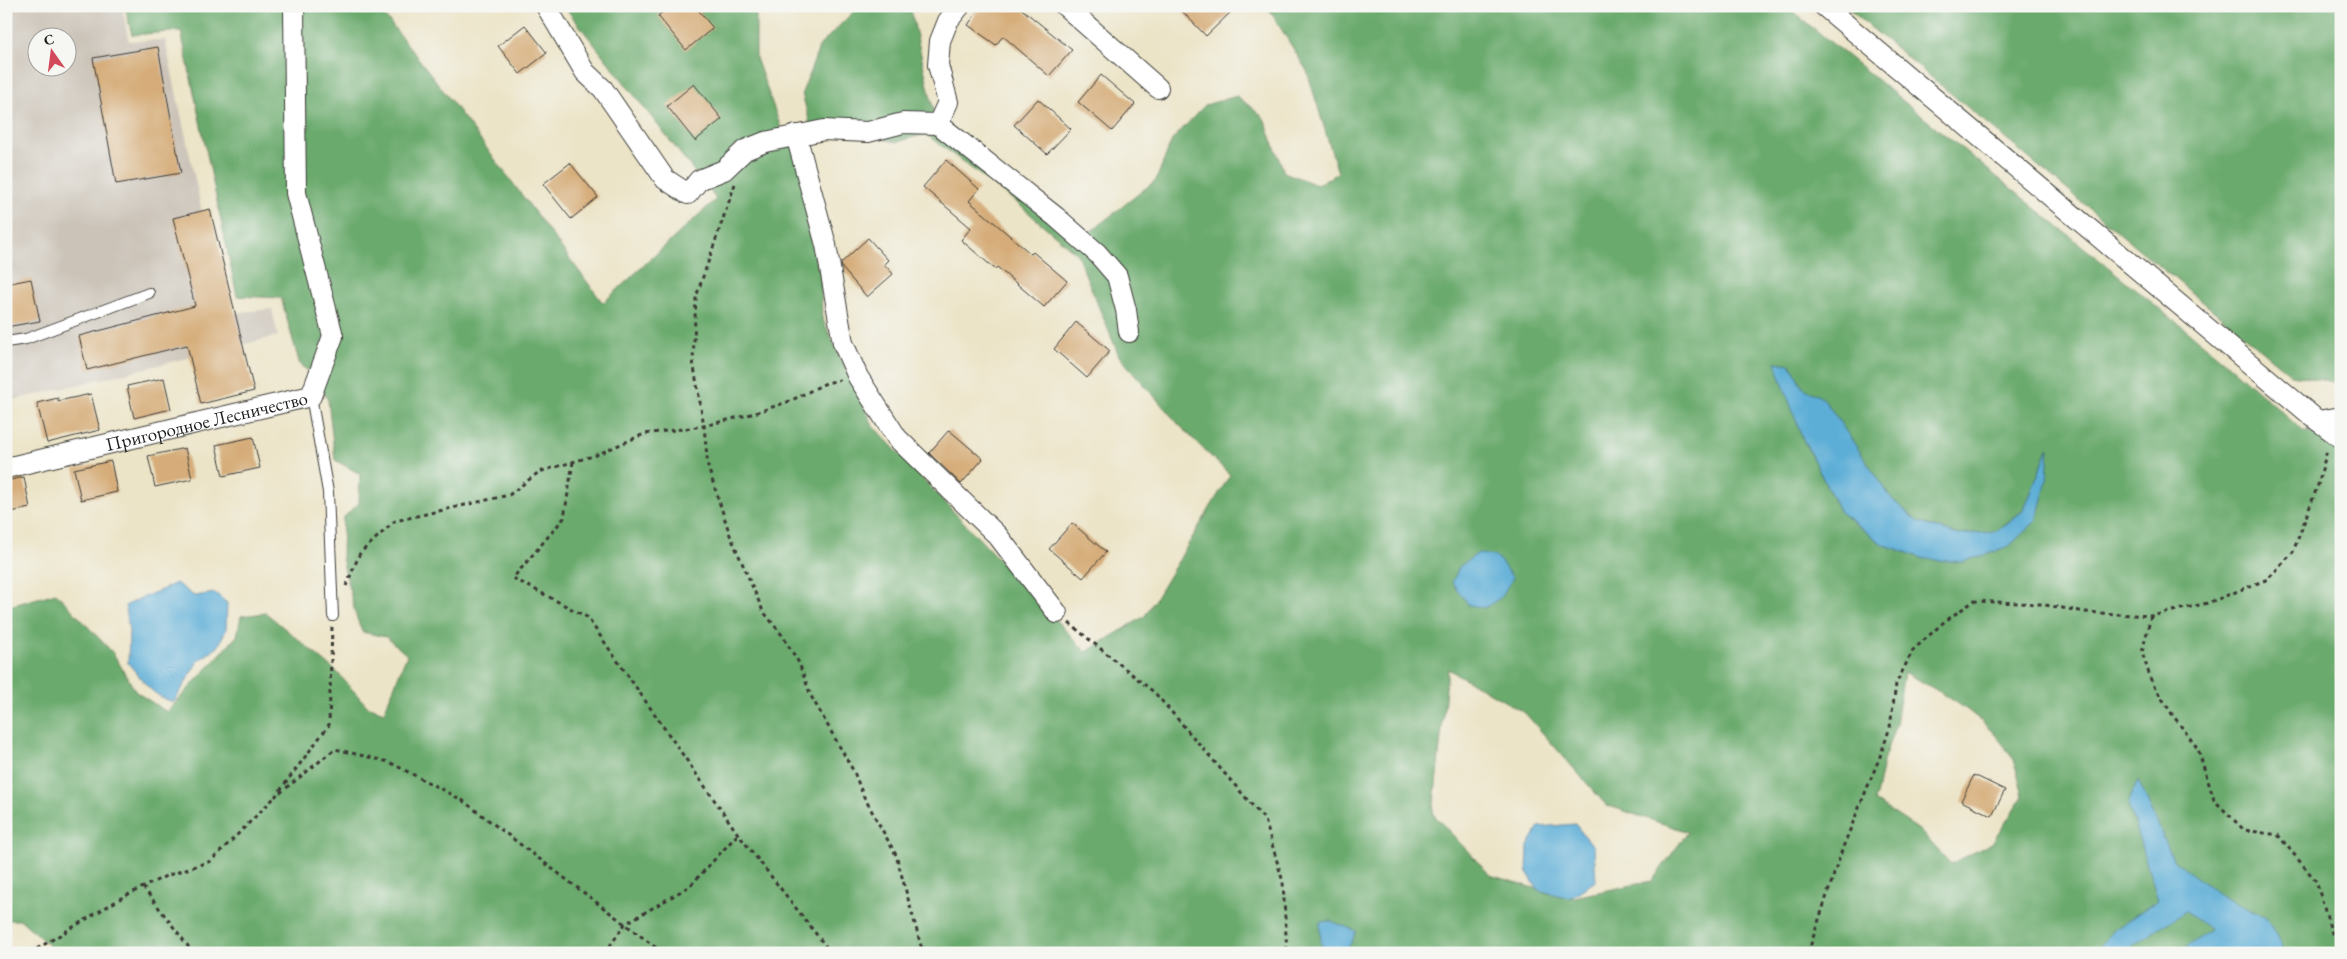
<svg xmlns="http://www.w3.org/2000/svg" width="2347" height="959" font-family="'EB Garamond',serif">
<rect width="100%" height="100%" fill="#f6f6f2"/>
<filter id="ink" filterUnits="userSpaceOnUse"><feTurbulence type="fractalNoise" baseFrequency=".02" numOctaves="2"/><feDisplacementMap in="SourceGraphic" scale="10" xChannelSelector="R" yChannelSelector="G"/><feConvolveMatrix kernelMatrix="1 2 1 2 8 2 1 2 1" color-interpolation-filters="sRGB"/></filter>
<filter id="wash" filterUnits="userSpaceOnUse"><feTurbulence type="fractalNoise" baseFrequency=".0096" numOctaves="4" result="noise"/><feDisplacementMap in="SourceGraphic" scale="20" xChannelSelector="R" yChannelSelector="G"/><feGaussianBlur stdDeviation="1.12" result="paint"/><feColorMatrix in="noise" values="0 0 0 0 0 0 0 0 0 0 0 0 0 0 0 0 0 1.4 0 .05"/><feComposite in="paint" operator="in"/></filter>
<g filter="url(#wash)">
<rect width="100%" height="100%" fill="#ece4c7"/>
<path fill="#cbc3b8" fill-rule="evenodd" d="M6 6H122L129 41 165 40 224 314 272 309 278 336 6 402ZM38 38H68V68H38Z"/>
<g fill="#6baa6d" stroke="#446344" fill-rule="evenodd">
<path d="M125 6H377L433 77 603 303 716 199 564 6H756V58L781 128 804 153 813 250 821 275 822 318 873 426 1086 652 1145 616 1230 475 1181 427 1119 356 1077 254 1016 202 926 134 896 142 848 131 815 143 802 93 820 45 859 6H910L935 117 1004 177 1090 232 1156 180 1172 140 1205 105 1237 96 1264 118 1284 172 1317 185 1338 173 1307 71 1267 6H1786L2223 360 2303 431 2341 440V953H57L21 920H6V607L56 593 113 653 136 692 167 712 237 636 241 616 266 613 336 671 367 706 384 712 407 655 386 637 362 632 355 613 342 558 343 518 359 503 360 474 335 460 328 400 313 374 300 365 281 298 237 296 181 31 132 35ZM1791 364 1802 387 1865 460 1892 499 1918 522 1958 535 1996 531 2024 510 2048 449 2036 521 1925 559 1882 544 1840 512 1802 437ZM1448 669 1525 713 1606 805 1688 832 1652 881 1569 898 1490 875 1433 814ZM1904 672C1942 693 1985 715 2009 753 2017 764 2019 783 2023 796L1992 843 1951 864 1919 830 1875 801 1884 758 1896 724Z"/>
<polygon points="1845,6 2341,6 2341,383 2291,375"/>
</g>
<g fill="#5daed7" stroke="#3c657a">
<polygon points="1775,362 1791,364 1802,387 1824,399 1892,499 1918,522 1958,535 1997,531 2024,510 2049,447 2047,481 2036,521 2007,548 1962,562 1925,559 1882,544 1840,512 1802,437"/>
<polygon points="1478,553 1497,557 1513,578 1500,598 1485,608 1469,605 1452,583 1459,567"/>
<path d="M176 583 194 596 215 593 227 603 226 630 218 647 198 661 174 702C153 698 142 679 128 663L129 631 125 606C142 596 159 592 176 583Z"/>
<polygon points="2138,780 2174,861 2226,899 2266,917 2286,953 2179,953 2210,930 2186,911 2121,953 2094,953 2116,928 2158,900 2128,804"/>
<polygon points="1575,824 1594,847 1596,881 1569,898 1538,890 1527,872 1528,846 1539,827"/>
<path d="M1331 921 1356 931C1349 951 1342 959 1321 946L1320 922Z"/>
</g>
<g id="blocks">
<g fill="#d6ad7a">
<polygon points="669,6 695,6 713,28 686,50 658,16"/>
<polygon points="981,6 1018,6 1072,50 1049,76 1003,36 996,45 968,25"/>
<polygon points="1177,6 1237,6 1206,36"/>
<polygon points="525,25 547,53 520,74 498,46"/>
<polygon points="158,47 181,173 116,184 93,58"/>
<polygon points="1101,75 1135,104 1112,131 1078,102"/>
<polygon points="694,84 722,119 695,141 667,106"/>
<polygon points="1038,99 1071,129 1047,154 1014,125"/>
<polygon points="946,160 979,189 969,201 1031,254 1033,252 1067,281 1044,307 997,267 995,269 961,240 971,228 923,187"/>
<polygon points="570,163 598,197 571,219 543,184"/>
<polygon points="210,209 254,391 201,404 187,345 87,370 79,336 195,306 173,218"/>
<polygon points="868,238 888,260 884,264 893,274 867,297 842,268 841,263"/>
<polygon points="31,279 40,321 6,327 6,284"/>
<polygon points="1076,322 1110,351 1087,378 1054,349"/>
<polygon points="164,378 171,409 134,418 127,386"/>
<polygon points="91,394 100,430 47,443 37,403 58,398 58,401"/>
<polygon points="949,430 983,459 961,484 929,453"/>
<polygon points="253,437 260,468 223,476 216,445"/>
<polygon points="185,448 192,479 155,487 148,456"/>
<polygon points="111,461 117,492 81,500 74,469"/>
<polygon points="24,477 30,508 6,513 6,481"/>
<polygon points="1072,523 1106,552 1083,578 1049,549"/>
<polygon points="1974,775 2005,790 1992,816 1961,801"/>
</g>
</g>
</g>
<g filter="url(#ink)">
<use href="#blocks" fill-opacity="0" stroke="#3b3a36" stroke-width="1"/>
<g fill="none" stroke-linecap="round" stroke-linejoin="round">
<defs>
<g id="service">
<polyline points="6,342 26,339 149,293"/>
<polyline points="311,396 328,492 333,616"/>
</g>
<g id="minor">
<polyline points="546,6 585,72 603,89 665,179 688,194 699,180 724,170 745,150 765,142 824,130 868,132 903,123 938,124 1056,217 1097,253 1117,276 1126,310 1129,332"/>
<polyline points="1065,6 1158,88"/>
<polyline points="1824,6 2318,421 2341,417"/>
<polyline points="938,124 948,102 938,65 940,41 948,21 960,6"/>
<polyline points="796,135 826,245 843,343 858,377 897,438 998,536 1057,613"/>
<polyline points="2318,421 2341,438"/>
<path id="s1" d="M6 468 311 396 333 336 296 193 294 6"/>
</g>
</defs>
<use href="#service" stroke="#3b3a36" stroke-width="12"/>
<use href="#minor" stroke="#3b3a36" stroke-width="22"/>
<g stroke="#3b3a36" stroke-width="3" stroke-dasharray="4 4" stroke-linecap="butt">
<polyline points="735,184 696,297 693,361 704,426 708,467 730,535 763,611 782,635 799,663 811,696 854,772 863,795 896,855 923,953"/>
<polyline points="573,462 564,518 513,578 587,617 738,834 831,953"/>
<polyline points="346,586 360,553 395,521 509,495 539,472 596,455 644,434 704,426 755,413 790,401 826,383 840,380"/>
<polyline points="2151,616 2142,652 2152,683 2172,714 2198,749 2214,800 2244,830 2278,835 2316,881 2331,931 2341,946"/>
<polyline points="1069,623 1155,693 1265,820 1283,882 1287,953"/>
<polyline points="280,793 335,749 389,762 462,800 663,953"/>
<polyline points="275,797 329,725 332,627"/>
<polyline points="143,887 188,946 190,953"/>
<polyline points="30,953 123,897 166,876 211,861 275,797"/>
<polyline points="605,953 625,924 690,886 738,834"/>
<polyline points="1808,953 1843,847 1881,754 1890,727 1896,684 1913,650 1945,621 1974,601 2040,604 2085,612 2151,616 2208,603 2268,579 2293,552 2318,485 2327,450"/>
</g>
<use href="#service" stroke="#fff" stroke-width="10"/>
<use href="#minor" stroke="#fff" stroke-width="20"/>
</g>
</g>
<g text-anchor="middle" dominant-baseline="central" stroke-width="4" stroke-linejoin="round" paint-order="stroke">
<g font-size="19" fill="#1c1c1c" stroke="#f6f6f2">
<text stroke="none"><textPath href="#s1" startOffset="206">Пригородное Лесничество</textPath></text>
</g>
</g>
<rect width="2347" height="959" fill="none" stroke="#f6f6f2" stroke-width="25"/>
<g transform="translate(52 52) rotate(346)"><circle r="24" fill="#f6f6f2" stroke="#9f9f9c"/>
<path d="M0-4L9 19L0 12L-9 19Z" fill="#d1495b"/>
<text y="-8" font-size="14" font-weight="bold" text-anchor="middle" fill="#1c1c1c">С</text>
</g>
</svg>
